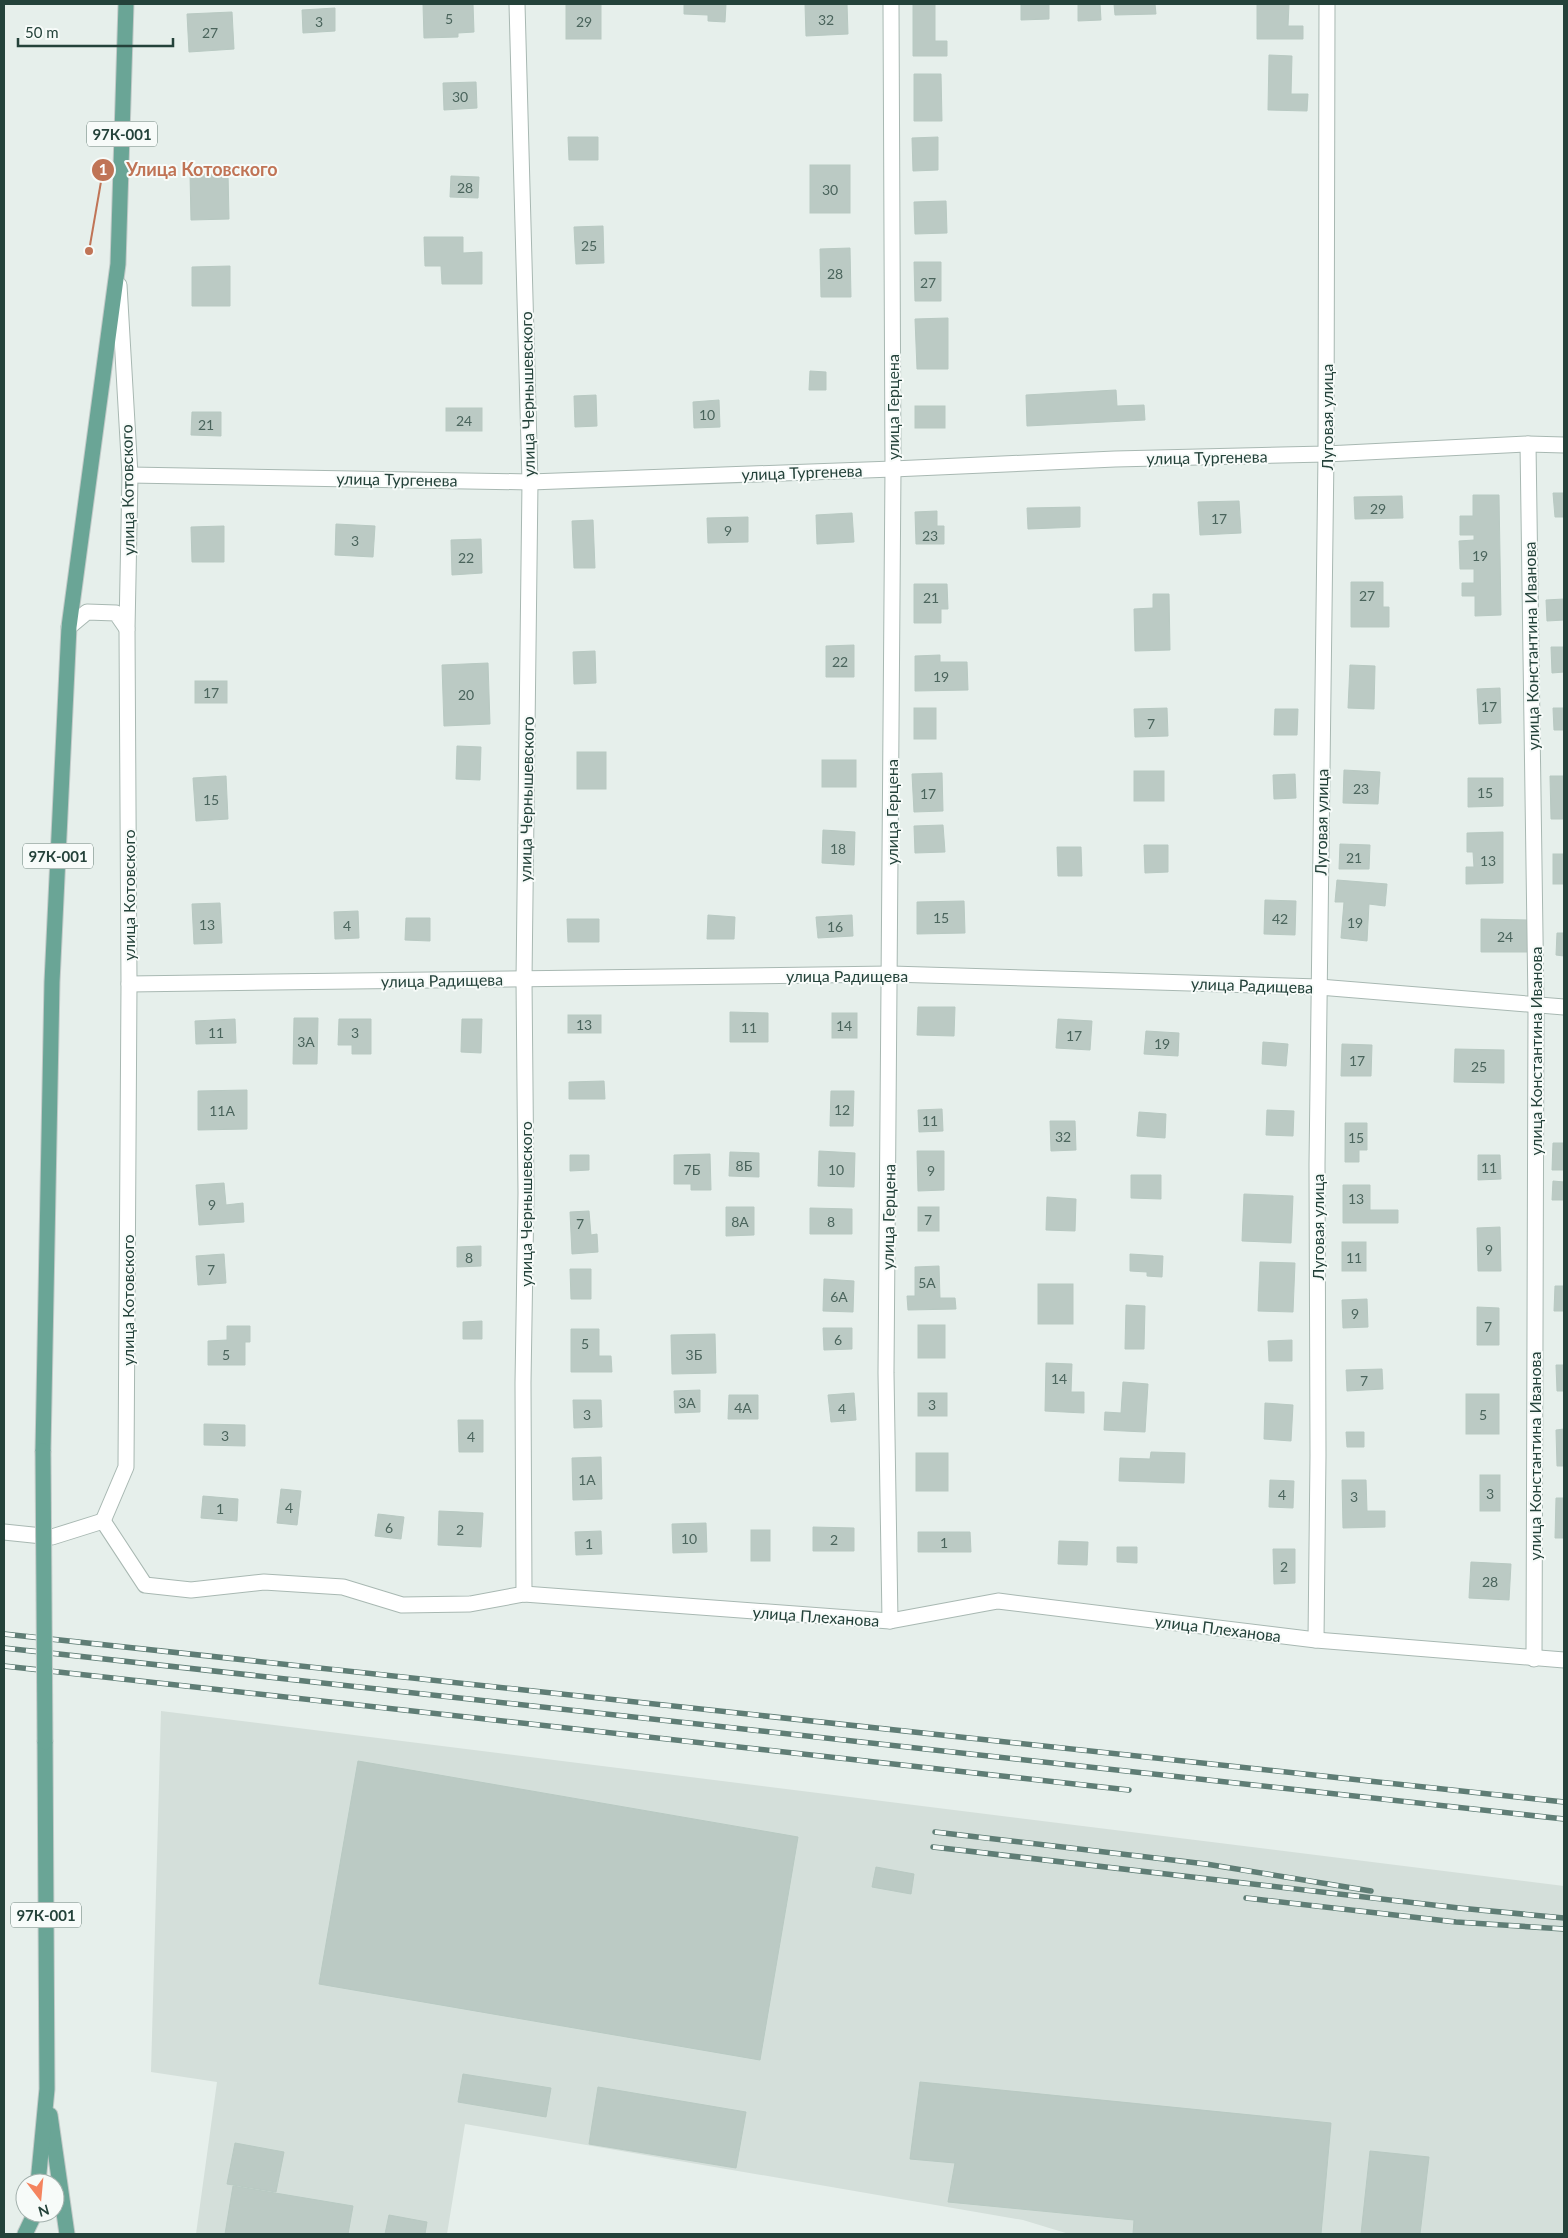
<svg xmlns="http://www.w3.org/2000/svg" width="1568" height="2238" font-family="Lato,sans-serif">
<rect width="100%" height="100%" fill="#e6efeb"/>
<polygon fill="#d4dfda" points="161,1711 1564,1886 1564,2234 1069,2234 1023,2220 465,2124 447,2234 196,2234 217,2082 151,2072"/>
<g fill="#bbcac4" stroke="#b8c9c2">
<polygon points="423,4 473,4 474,32 458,33 458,37 424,38"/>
<rect x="566" y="4" width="35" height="35"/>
<polygon points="684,4 726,4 725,22 708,21 708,15 684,14"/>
<polygon points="805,4 847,4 848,34 806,36"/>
<polygon points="913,4 935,4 935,41 947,41 947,56 913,56"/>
<polygon points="1021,4 1049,4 1049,19 1021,20"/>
<polygon points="1078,4 1100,4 1101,20 1078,21"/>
<polygon points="1114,4 1155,4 1156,14 1115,15"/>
<polygon points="1257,4 1289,4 1288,26 1303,26 1303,39 1257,39"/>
<polygon points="335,8 335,31 303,33 302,10"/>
<polygon points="232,12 234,49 189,52 187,14"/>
<polygon points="1269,55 1292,56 1291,94 1308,94 1307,111 1268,110"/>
<polygon points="914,74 941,74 942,121 914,121"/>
<polygon points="476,82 477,108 444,110 443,83"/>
<polygon points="568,137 598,137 598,160 569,160"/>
<polygon points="938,137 938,170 913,171 912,138"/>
<rect x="810" y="165" width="40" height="48"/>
<polygon points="228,173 229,219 191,220 190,174"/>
<polygon points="451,176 479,177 478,198 450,197"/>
<polygon points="946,201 947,233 915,234 914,202"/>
<polygon points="603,226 604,263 576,264 574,227"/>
<polygon points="424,237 463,237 463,253 482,252 482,284 442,284 441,266 425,266"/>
<polygon points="850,248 851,297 821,297 820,249"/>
<polygon points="914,262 941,262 941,301 915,301"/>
<polygon points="230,266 230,306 192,306 192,267"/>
<polygon points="948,318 948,369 917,369 915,319"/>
<polygon points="810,371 826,372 826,390 809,390"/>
<polygon points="1116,390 1117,406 1144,405 1145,420 1027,426 1026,395"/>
<polygon points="596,395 597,426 575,427 574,396"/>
<polygon points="719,400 720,427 694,428 693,402"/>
<rect x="915" y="406" width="30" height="22"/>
<rect x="446" y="408" width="36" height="23"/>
<polygon points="192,412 221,412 221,436 191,435"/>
<polygon points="1553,493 1564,493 1564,517 1555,517"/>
<polygon points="1473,495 1499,495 1501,615 1475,616 1475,596 1462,596 1462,583 1474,583 1474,569 1460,569 1459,541 1474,540 1474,535 1460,535 1460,516 1473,516"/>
<polygon points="1402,496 1403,518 1355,519 1354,497"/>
<polygon points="1239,501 1241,533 1200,535 1198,502"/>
<polygon points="1080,507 1080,527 1028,529 1027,508"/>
<polygon points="937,511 937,526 944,526 944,544 916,544 915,512"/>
<polygon points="852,513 854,542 817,544 816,515"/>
<polygon points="748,517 748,542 708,543 707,518"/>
<polygon points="593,520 595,568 574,568 572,521"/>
<polygon points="336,524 375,526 373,557 335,555"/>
<polygon points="224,526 224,562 192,562 191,527"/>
<polygon points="481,539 482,573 452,575 451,540"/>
<polygon points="1351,582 1383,582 1383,607 1389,607 1389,627 1351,627"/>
<polygon points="914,584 947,584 948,609 941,609 941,623 914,623"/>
<polygon points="1153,594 1169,594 1170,650 1135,651 1134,609 1153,608"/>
<polygon points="1564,599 1564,620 1547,621 1546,600"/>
<polygon points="854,645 854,677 826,677 826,646"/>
<polygon points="1551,647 1564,647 1564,672 1552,673"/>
<polygon points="595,651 596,683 574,684 573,652"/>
<polygon points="940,655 940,662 967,662 968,690 915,691 915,656"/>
<polygon points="488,663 490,724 444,726 442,665"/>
<polygon points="1350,665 1375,666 1374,709 1348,708"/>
<rect x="195" y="681" width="32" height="22"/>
<polygon points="1500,688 1501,723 1479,724 1477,689"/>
<rect x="914" y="708" width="22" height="31"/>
<polygon points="1167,708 1168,736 1135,737 1134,709"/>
<polygon points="1553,708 1564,708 1564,730 1554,730"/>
<polygon points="1275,709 1298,709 1297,735 1274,735"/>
<polygon points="457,746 481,747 480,780 456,779"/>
<rect x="577" y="752" width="29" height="37"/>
<rect x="822" y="760" width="34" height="27"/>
<polygon points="1344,770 1380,772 1378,804 1343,803"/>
<rect x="1134" y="771" width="30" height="30"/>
<polygon points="942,773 943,811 914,812 912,774"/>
<polygon points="1295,774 1296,798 1274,799 1273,775"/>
<polygon points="226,776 228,819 196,821 193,778"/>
<polygon points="1550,776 1564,776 1564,819 1551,819"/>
<polygon points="1468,778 1503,778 1503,806 1468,807"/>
<polygon points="943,825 945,852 915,853 914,826"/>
<polygon points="823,830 855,832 854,865 822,863"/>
<polygon points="1503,832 1503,883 1466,884 1466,867 1474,867 1473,852 1467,852 1467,833"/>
<polygon points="1340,844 1370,845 1369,869 1339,869"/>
<polygon points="1144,845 1168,845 1168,872 1145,873"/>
<polygon points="1057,847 1081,847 1082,876 1058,876"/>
<rect x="1553" y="854" width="11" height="30"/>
<polygon points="1337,880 1387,884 1385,906 1369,904 1367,941 1341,938 1344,902 1335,902"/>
<polygon points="1265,900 1296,901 1295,935 1264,934"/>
<polygon points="964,901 965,933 917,934 917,902"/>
<polygon points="220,903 222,943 194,944 192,904"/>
<polygon points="358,911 359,938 335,939 334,912"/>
<polygon points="708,915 735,917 734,939 707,939"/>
<polygon points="852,915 853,936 818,938 816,917"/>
<polygon points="406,918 430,918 430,941 405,940"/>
<polygon points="567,919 599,919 599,942 568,942"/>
<polygon points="1481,919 1529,920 1528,952 1481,952"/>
<polygon points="1557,933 1564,933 1564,956 1556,955"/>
<polygon points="918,1007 955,1007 954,1036 917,1035"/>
<polygon points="730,1012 768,1013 768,1042 730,1042"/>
<rect x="832" y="1013" width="25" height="25"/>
<rect x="568" y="1015" width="33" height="18"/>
<polygon points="294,1018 318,1018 317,1064 293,1064"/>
<polygon points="235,1019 236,1043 196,1044 195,1021"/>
<polygon points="339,1019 371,1019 371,1054 352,1054 352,1045 338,1045"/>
<polygon points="462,1019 482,1019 481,1053 461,1052"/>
<polygon points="1058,1019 1092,1021 1090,1050 1056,1048"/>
<polygon points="1146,1031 1179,1033 1178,1056 1144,1054"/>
<polygon points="1263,1042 1288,1044 1286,1066 1262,1064"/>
<polygon points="1342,1044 1372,1045 1371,1076 1341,1076"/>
<polygon points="1455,1049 1504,1050 1504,1083 1454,1082"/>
<polygon points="604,1081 605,1099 569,1099 569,1082"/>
<polygon points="247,1090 247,1129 198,1130 198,1091"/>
<polygon points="831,1091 854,1091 853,1126 830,1126"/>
<polygon points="942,1109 943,1131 919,1132 918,1110"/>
<polygon points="1267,1110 1294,1111 1293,1136 1266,1135"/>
<polygon points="1139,1112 1166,1114 1165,1138 1137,1136"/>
<polygon points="1050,1121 1075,1121 1076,1150 1051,1151"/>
<polygon points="1345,1123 1367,1123 1367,1150 1359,1150 1359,1162 1345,1162"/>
<polygon points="1553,1143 1564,1143 1564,1170 1552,1170"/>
<polygon points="819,1151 855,1153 854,1187 818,1186"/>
<polygon points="917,1151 944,1151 944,1190 918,1191"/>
<polygon points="730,1152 759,1153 759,1177 729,1176"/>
<polygon points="710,1154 711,1190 691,1190 691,1184 674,1184 674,1155"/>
<polygon points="570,1155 589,1155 589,1170 570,1171"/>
<polygon points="1478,1155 1500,1155 1501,1179 1478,1180"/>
<polygon points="1131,1175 1161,1175 1161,1199 1131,1198"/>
<polygon points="1553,1181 1564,1182 1564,1200 1552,1200"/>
<polygon points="224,1183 226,1205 243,1203 244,1222 199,1225 196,1185"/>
<polygon points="1343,1185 1370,1185 1370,1210 1398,1210 1398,1223 1343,1223"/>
<polygon points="1244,1194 1293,1196 1291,1243 1242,1241"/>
<polygon points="1047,1197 1076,1199 1075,1231 1046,1230"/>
<polygon points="726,1207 754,1207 754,1235 726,1236"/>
<rect x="918" y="1207" width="21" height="24"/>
<polygon points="810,1208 852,1209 852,1234 810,1234"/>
<polygon points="589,1211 591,1235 597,1234 598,1252 572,1254 570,1212"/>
<polygon points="1500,1227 1501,1271 1478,1271 1477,1228"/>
<rect x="1342" y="1242" width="24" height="29"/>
<polygon points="481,1246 481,1266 457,1267 457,1247"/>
<polygon points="224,1254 226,1283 198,1285 196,1256"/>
<polygon points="1130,1254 1163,1256 1162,1277 1147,1276 1147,1272 1130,1271"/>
<polygon points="1260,1262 1295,1263 1293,1312 1258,1311"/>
<polygon points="939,1266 940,1298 955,1298 956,1309 908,1310 907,1296 915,1296 915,1267"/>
<polygon points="570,1269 591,1269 591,1299 571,1299"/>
<polygon points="824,1279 854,1281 853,1312 823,1311"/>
<rect x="1038" y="1284" width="35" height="40"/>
<polygon points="1555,1286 1564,1286 1564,1311 1554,1311"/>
<polygon points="1367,1299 1368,1327 1343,1328 1342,1300"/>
<polygon points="1126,1305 1145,1306 1144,1349 1125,1349"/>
<polygon points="1477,1307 1499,1308 1499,1345 1477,1345"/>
<polygon points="482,1321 482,1339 463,1339 463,1322"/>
<rect x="918" y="1325" width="27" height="33"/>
<polygon points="227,1326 250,1326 250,1342 245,1342 245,1365 208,1365 208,1341 227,1340"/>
<polygon points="823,1328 852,1328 852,1349 824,1350"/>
<polygon points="571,1329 599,1329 599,1356 611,1356 612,1372 571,1372"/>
<polygon points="715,1334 716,1373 672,1374 671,1335"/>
<polygon points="1292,1340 1292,1361 1269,1361 1268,1341"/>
<polygon points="1046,1363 1072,1364 1071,1392 1084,1392 1084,1413 1045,1411"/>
<polygon points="1556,1365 1564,1365 1564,1391 1557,1391"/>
<polygon points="1382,1369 1383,1389 1347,1391 1346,1370"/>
<polygon points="1123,1382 1148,1384 1145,1432 1104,1430 1105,1412 1121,1413"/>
<polygon points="700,1390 700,1412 675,1413 674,1391"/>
<polygon points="854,1393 856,1420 831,1422 828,1395"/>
<rect x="918" y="1393" width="29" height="23"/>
<rect x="1466" y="1394" width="33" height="40"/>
<polygon points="729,1395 758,1395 758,1419 728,1419"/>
<polygon points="573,1400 601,1400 602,1427 574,1428"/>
<polygon points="1265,1403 1293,1405 1291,1441 1264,1439"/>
<polygon points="458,1420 483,1420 483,1452 459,1452"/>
<polygon points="204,1424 245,1425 245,1446 204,1445"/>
<polygon points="1564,1429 1564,1466 1557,1466 1556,1430"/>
<polygon points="1346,1432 1364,1432 1364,1447 1347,1447"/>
<polygon points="1151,1452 1185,1453 1184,1483 1119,1481 1120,1458 1150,1459"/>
<rect x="916" y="1453" width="32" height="38"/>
<polygon points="601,1457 602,1499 573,1500 572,1458"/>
<rect x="1480" y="1475" width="20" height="36"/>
<polygon points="1270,1480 1294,1481 1293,1508 1269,1507"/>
<polygon points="1342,1480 1366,1480 1367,1511 1385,1511 1385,1527 1343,1528"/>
<polygon points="281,1489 301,1491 297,1525 277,1523"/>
<polygon points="203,1496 238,1499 237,1521 201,1518"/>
<polygon points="1556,1498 1564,1498 1564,1538 1555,1538"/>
<polygon points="439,1511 483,1513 481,1547 438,1545"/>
<polygon points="378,1514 404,1517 401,1539 375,1536"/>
<polygon points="706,1523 707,1552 673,1553 672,1524"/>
<polygon points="813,1527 854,1528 854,1551 813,1551"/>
<rect x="751" y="1530" width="19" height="31"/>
<polygon points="601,1531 602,1554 576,1555 575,1532"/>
<polygon points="918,1532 970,1532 971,1552 918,1552"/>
<polygon points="1059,1541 1088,1542 1087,1565 1058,1564"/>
<polygon points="1117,1547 1137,1547 1137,1563 1117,1562"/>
<polygon points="1273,1549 1295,1549 1295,1583 1274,1584"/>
<polygon points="1471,1562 1511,1564 1509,1600 1469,1598"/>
<polygon points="358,1761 798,1837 760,2060 319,1984"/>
<polygon points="876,1867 914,1874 911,1894 872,1887"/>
<polygon points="463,2074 551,2088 546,2117 458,2102"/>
<polygon points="920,2082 1331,2123 1321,2234 1133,2234 1134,2220 948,2202 955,2163 910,2159"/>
<polygon points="598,2087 746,2112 736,2168 589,2144"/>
<polygon points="235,2143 284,2152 276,2192 227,2184"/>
<polygon points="1370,2151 1429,2157 1420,2234 1361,2234"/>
<polygon points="233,2186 353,2206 348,2234 225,2234"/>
<polygon points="389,2215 427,2222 425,2234 385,2234"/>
</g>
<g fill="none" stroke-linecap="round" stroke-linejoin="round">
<defs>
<g id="minor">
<polyline points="517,4 530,482 524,980 526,1193 523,1383 524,1594"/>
<polyline points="1528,444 1536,1005 1534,1659"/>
<polyline points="130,475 530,482 893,469 1115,459 1326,454 1528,444 1564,445"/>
<polyline points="69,627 87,612 116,613 127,629"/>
<polyline points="129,984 891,974 1319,987 1564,1007"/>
<polyline points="103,1521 145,1585 191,1590 264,1582 343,1587 402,1605 470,1604 524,1594 890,1621 998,1601 1316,1640 1564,1660"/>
<polyline points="103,1521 126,1467 129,984 127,629 130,475 119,285"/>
<polyline points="4,1532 52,1537 103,1521"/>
<polyline points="890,1621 886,1373 893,469 891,4"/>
<polyline points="1316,1640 1318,1455 1317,1164 1326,454 1327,4"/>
</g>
<g id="primary">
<polyline points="43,1451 52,982 69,627 118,264 126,4"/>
<polyline points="50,2115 67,2234"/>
<polyline points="38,2183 47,2089 45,1742"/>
<polyline points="25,2234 35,2213"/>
</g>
</defs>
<use href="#minor" stroke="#a8b8b2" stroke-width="17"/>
<use href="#primary" stroke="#c2cac8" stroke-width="17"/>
<use href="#minor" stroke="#fff" stroke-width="15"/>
<use href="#primary" stroke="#6aa596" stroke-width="15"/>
<defs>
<g id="rail">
<polyline points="4,1634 1564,1802"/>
<polyline points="4,1648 1564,1819"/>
<polyline points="4,1666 1129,1790"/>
<polyline points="935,1832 1206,1864 1371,1891"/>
<polyline points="933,1847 1459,1908 1564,1918"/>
<polyline points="1246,1898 1456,1922 1564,1929"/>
</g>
</defs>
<use href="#rail" stroke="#5f7d75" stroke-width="5.5"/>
<use href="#rail" stroke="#f7fbf9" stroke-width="4" stroke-dasharray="11" stroke-linecap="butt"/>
<defs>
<polyline id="primary-bridge" points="43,1451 45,1742"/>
</defs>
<use href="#primary-bridge" stroke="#c2cac8" stroke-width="17" stroke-linecap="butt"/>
<use href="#primary-bridge" stroke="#6aa596" stroke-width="15"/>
</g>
<g text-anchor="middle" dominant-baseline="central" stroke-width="4" stroke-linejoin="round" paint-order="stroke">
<g font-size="14" fill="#4a645c">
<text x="449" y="18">5</text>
<text x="826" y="19">32</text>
<text x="319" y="21">3</text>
<text x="584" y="21">29</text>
<text x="210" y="32">27</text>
<text x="460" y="96">30</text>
<text x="465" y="187">28</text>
<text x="830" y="189">30</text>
<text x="589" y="245">25</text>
<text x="835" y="273">28</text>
<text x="928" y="282">27</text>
<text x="707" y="414">10</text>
<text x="464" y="420">24</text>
<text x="206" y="424">21</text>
<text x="1378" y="508">29</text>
<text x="1219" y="518">17</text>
<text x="728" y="530">9</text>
<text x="930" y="535">23</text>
<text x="355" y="540">3</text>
<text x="1480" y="555">19</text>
<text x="466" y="557">22</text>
<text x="1367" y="595">27</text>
<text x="931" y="597">21</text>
<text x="840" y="661">22</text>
<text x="941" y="676">19</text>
<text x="211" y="692">17</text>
<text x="466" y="694">20</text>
<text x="1489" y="706">17</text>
<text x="1151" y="723">7</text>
<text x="1361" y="788">23</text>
<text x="1485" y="792">15</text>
<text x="928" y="793">17</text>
<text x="211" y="799">15</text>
<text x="838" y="848">18</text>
<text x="1354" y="857">21</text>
<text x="1488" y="860">13</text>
<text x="941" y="917">15</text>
<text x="1280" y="918">42</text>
<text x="1355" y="922">19</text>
<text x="207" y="924">13</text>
<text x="347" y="925">4</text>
<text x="835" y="926">16</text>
<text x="1505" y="936">24</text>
<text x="584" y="1024">13</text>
<text x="844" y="1025">14</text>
<text x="749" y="1027">11</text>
<text x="216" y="1032">11</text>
<text x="355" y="1032">3</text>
<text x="1074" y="1035">17</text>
<text x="306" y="1041">3А</text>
<text x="1162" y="1043">19</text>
<text x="1357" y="1060">17</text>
<text x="1479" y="1066">25</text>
<text x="842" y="1109">12</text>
<text x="222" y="1110">11А</text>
<text x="930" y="1120">11</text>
<text x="1063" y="1136">32</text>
<text x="1356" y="1137">15</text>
<text x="744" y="1165">8Б</text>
<text x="1489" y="1167">11</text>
<text x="692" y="1169">7Б</text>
<text x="836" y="1169">10</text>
<text x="931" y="1170">9</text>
<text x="1356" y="1198">13</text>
<text x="212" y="1204">9</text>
<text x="928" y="1219">7</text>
<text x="740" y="1221">8А</text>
<text x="831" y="1221">8</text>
<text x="580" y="1223">7</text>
<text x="1489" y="1249">9</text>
<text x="469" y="1257">8</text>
<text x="1354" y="1257">11</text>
<text x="211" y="1269">7</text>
<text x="927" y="1282">5А</text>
<text x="839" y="1296">6А</text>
<text x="1355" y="1313">9</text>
<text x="1488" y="1326">7</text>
<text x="838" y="1339">6</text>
<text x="585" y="1343">5</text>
<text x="226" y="1354">5</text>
<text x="694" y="1354">3Б</text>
<text x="1059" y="1378">14</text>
<text x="1364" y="1380">7</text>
<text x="687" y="1402">3А</text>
<text x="932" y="1404">3</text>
<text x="743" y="1407">4А</text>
<text x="842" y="1408">4</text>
<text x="587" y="1414">3</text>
<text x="1483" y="1414">5</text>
<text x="225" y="1435">3</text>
<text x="471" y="1436">4</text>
<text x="587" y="1479">1А</text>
<text x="1490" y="1493">3</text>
<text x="1282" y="1494">4</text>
<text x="1354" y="1496">3</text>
<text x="289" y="1507">4</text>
<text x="220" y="1508">1</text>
<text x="389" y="1527">6</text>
<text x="460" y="1529">2</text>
<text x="689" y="1538">10</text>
<text x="834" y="1539">2</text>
<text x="944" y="1542">1</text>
<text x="589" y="1543">1</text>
<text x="1284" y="1566">2</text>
<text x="1490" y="1581">28</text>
</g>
<g fill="#f7fbf9" stroke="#637a73" stroke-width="1">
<rect x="87" y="121.5" width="70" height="25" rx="4"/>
<rect x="23" y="843.5" width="70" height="25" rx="4"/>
<rect x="11" y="1902.5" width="70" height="25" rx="4"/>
</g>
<g font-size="15" font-weight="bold" fill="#24423a">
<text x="122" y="134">97К-001</text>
<text x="58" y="856">97К-001</text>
<text x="46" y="1915">97К-001</text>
</g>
<g font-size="16" fill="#24423a" stroke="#f7fbf9">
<text transform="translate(527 394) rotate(-91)">улица Чернышевского</text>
<text transform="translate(892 407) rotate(-90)">улица Герцена</text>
<text transform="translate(1326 417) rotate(-90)">Луговая улица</text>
<text transform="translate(1207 457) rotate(-1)">улица Тургенева</text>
<text transform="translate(802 472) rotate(-2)">улица Тургенева</text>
<text transform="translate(397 479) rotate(1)">улица Тургенева</text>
<text transform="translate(127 490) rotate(-91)">улица Котовского</text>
<text transform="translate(1531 646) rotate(-91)">улица Константина Иванова</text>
<text transform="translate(526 799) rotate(-89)">улица Чернышевского</text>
<text transform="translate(891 812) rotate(-90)">улица Герцена</text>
<text transform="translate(1321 822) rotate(-89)">Луговая улица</text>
<text transform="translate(128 895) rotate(-90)">улица Котовского</text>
<text x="847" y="975">улица Радищева</text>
<text transform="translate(442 980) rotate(-1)">улица Радищева</text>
<text transform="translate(1252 985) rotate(2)">улица Радищева</text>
<text transform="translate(1535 1051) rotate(-90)">улица Константина Иванова</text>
<text transform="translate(525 1204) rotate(-90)">улица Чернышевского</text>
<text transform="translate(888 1217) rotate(-89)">улица Герцена</text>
<text transform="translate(1317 1227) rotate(-90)">Луговая улица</text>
<text transform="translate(127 1300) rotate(-90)">улица Котовского</text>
<text transform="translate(1534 1456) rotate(-90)">улица Константина Иванова</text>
<text transform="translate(816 1616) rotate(4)">улица Плеханова</text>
<text transform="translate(1218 1628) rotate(7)">улица Плеханова</text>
</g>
</g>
<path fill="none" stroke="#c07456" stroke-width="2" d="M89 251L103 170"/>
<g fill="#c07456" stroke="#f7fbf9" stroke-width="2">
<circle cx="89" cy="251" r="5"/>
<circle cx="103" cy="170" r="12"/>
</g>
<g font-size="15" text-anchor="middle" font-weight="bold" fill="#fff">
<text x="103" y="175">1</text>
</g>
<g font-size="18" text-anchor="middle" font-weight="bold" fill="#c07456" stroke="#f7fbf9" stroke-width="4" stroke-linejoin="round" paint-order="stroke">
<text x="202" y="176">Улица Котовского</text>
</g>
<rect width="1568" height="2238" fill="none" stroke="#24423a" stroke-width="10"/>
<g transform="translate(40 2198) rotate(164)"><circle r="24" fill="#f7fbf9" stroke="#a3b1ad"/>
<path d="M0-4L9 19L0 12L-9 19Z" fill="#f4845f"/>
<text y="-8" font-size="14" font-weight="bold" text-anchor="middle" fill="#24423a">N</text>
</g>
<path d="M18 38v8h155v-8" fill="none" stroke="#24423a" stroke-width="2.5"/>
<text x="25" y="38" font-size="15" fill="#24423a" stroke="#f7fbf9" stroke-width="4" paint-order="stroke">50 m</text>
</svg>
